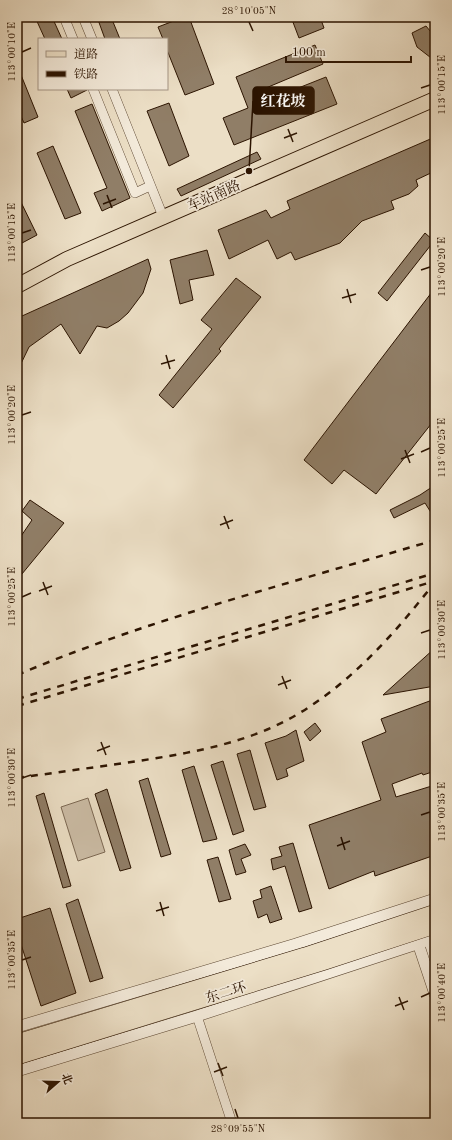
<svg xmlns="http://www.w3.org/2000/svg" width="452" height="1140" font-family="'Old Standard TT','Noto Serif SC',serif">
<rect width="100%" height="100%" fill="#ecdfc6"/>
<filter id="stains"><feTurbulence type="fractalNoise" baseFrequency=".005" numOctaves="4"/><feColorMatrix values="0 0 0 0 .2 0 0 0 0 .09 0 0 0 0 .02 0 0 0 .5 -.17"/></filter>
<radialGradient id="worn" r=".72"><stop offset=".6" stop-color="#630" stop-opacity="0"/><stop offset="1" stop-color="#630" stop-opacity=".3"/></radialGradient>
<polygon fill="#cbbca5" stroke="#7c6853" points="88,798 105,852 78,861 61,807"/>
<g fill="#907e67" stroke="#2c1401">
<polygon points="35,17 52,17 62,39 45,39"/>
<polygon points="97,17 111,17 120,39 105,39"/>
<polygon points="184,17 189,17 214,84 185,95 167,50 167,39 163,39 158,27"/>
<polygon points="291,17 320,17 324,28 299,38"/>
<polygon points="426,26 435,37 435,61 417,47 412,33"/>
<polygon points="315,45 323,64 254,93 258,104 326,77 337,104 234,145 223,118 248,108 236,77"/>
<polygon points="17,65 38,117 24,123 17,107"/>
<polygon points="67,89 87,89 87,90 71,98"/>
<polygon points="169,103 189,156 169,166 147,111"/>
<polygon points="92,104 130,198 102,211 94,193 107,188 75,111"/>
<polygon points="435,137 435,171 416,180 418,186 409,194 391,201 394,209 362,221 340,243 295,260 291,252 277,259 268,240 229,259 218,230 266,210 271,218 290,209 287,201"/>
<polygon points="53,146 81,213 65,219 37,153"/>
<polygon points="257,152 261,159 181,196 177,189"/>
<polygon points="17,194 37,235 22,243 17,233"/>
<polygon points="425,233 434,241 387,301 378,293"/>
<polygon points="207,250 214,275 189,280 193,300 180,304 170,260"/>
<polygon points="148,259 151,269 143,293 128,313 119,321 107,328 97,326 80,354 61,324 29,347 17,372 17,305 22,316"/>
<polygon points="236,278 261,297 219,349 221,351 173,408 159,395 212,329 201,320"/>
<polygon points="435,288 435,419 376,494 344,470 332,484 304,460"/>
<polygon points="435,485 435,519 425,503 394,518 390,510 420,495"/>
<polygon points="30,500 64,523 17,580 17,542 32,520 22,511"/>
<polygon points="435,648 435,686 383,695"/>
<polygon points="435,699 435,771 423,775 422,773 392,784 396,797 435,785 435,855 375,876 374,871 329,889 309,825 381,800 362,742 386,732 381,719"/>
<polygon points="315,723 321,731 310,741 304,732"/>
<polygon points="296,730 304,761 286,769 288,776 277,780 265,743 286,736"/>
<polygon points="250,750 266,807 254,810 237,754"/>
<polygon points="223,761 244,831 233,835 211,765"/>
<polygon points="194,766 217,839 203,842 182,770"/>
<polygon points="148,778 171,854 161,857 139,781"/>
<polygon points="107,789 131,868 120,871 95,794"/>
<polygon points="44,793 71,886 63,888 36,796"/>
<polygon points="293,843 312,908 299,912 285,866 273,870 271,859 282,856 279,847"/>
<polygon points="245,844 251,855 241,859 246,872 236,875 229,850"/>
<polygon points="218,857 231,899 219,902 207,860"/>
<polygon points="271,886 282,919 270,923 267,914 258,918 253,901 262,898 260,890"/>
<polygon points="78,899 103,978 90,982 66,904"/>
<polygon points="50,908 76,993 41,1006 17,932 17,919"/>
</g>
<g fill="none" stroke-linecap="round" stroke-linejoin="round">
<defs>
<g id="minor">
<polyline points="64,17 73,39"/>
<polyline points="83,17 92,39"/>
<polyline points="93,89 135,193 150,186"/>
<polyline points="112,89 164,219"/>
<polyline points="197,1016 232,1123"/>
</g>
<g id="tertiary">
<polyline points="427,933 435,958"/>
<polyline points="416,937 435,994"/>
<polyline points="17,1027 296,944 435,899"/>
<polyline points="17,1071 197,1016 435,938"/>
</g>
<polyline id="primary" points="17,286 67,259 435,99"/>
</defs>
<use href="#minor" stroke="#5c4732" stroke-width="10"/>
<use href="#tertiary" stroke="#5c4732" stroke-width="12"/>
<use href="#primary" stroke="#2c1401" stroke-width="16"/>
<use href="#minor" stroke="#f3eada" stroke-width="9"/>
<use href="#tertiary" stroke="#f3eada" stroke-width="11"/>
<use href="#primary" stroke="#ecdfc6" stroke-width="14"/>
<g stroke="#2c1401" stroke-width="2.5" stroke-dasharray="7 7" stroke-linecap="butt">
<path d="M17 675C152 618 295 582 435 540"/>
<polyline points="17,699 435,573"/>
<polyline points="17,706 435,581"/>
<path d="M17 778C53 773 89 768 125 763 184 754 246 745 298 714 353 681 396 632 435 582"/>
</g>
<defs>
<g id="trunk-bridge">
<polyline points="17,1042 305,955 435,912"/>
<polyline points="17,1057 325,962 435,926"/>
</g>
</defs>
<use href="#trunk-bridge" stroke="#2c1401" stroke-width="16" stroke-linecap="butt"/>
<use href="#trunk-bridge" stroke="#ecdfc6" stroke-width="15"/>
</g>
<path fill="none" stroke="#2c1401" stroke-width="1.5" d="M249 22 253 31M22 52 31 48M421 88 430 85M288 129 293 142M284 138 297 133M107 195 112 208M103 204 116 199M22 233 31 230M421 270 430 267M347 289 351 303M342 298 356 294M166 355 170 369M161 364 175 360M22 415 31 412M405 450 410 463M421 452 430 448M401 459 414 454M224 516 229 529M220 525 233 520M43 582 48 595M39 591 52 586M22 597 31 593M421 633 430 630M282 676 287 689M278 685 291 680M101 742 106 755M97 751 110 746M22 778 31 775M421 815 430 812M341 837 345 850M337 846 350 841M160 902 164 916M156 911 169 907M22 960 31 957M399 997 404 1010M421 997 430 993M395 1006 408 1001M218 1063 223 1076M214 1072 227 1067M235 1109 238 1118"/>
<g text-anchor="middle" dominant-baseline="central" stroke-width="3.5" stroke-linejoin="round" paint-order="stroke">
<g font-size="14" fill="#2c1401" stroke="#f3eada">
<text transform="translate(214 196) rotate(-24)">车站南路</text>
<text transform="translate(226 993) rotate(-17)">东二环</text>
</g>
</g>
<path fill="none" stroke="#2c1401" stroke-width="1.5" d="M249 171L253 101"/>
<circle fill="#2c1401" stroke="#f3eada" stroke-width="1.5" cx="249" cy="171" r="4"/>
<rect fill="#2c1401" stroke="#2c1401" stroke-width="1.5" x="253" y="87" width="61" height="27" rx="4"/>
<g font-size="15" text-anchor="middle" font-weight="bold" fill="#fff">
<text x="283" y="106">红花坡</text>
</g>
<rect width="452" height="1140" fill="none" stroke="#ecdfc6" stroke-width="44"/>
<rect x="38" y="38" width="130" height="52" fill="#f3eada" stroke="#a39483"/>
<rect x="46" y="51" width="20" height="6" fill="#ecdfc6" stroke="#a39483"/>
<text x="74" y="58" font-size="12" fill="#2c1401">道路</text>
<rect x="46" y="71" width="20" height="6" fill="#2c1401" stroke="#a39483"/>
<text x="74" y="78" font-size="12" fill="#2c1401">铁路</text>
<g transform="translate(58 1082) rotate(70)" stroke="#f3eada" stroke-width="3" paint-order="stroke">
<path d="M0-3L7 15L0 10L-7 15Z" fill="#2c1401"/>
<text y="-6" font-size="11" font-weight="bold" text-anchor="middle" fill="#2c1401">北</text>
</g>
<path d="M286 56v6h125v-6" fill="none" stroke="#2c1401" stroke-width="2"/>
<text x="292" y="56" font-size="12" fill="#2c1401" stroke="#f3eada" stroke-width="3" paint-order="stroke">100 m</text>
<rect x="22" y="22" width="408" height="1096" fill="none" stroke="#2c1401" stroke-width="1.5"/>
<g font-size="10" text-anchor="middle" fill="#2c1401">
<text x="249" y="14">28°10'05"N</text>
<text transform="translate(11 52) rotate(-90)" y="4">113°00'10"E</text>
<text transform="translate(441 85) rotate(-90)" y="4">113°00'15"E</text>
<text transform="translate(11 233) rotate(-90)" y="4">113°00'15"E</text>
<text transform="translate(441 267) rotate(-90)" y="4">113°00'20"E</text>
<text transform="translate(11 415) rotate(-90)" y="4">113°00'20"E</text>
<text transform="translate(441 448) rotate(-90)" y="4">113°00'25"E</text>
<text transform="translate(11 597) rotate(-90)" y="4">113°00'25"E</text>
<text transform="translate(441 630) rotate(-90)" y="4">113°00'30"E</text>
<text transform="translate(11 778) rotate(-90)" y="4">113°00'30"E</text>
<text transform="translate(441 812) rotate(-90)" y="4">113°00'35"E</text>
<text transform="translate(11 960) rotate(-90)" y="4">113°00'35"E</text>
<text transform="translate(441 993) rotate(-90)" y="4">113°00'40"E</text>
<text x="238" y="1132">28°09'55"N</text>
</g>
<rect width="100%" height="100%" filter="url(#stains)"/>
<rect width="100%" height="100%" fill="url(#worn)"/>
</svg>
